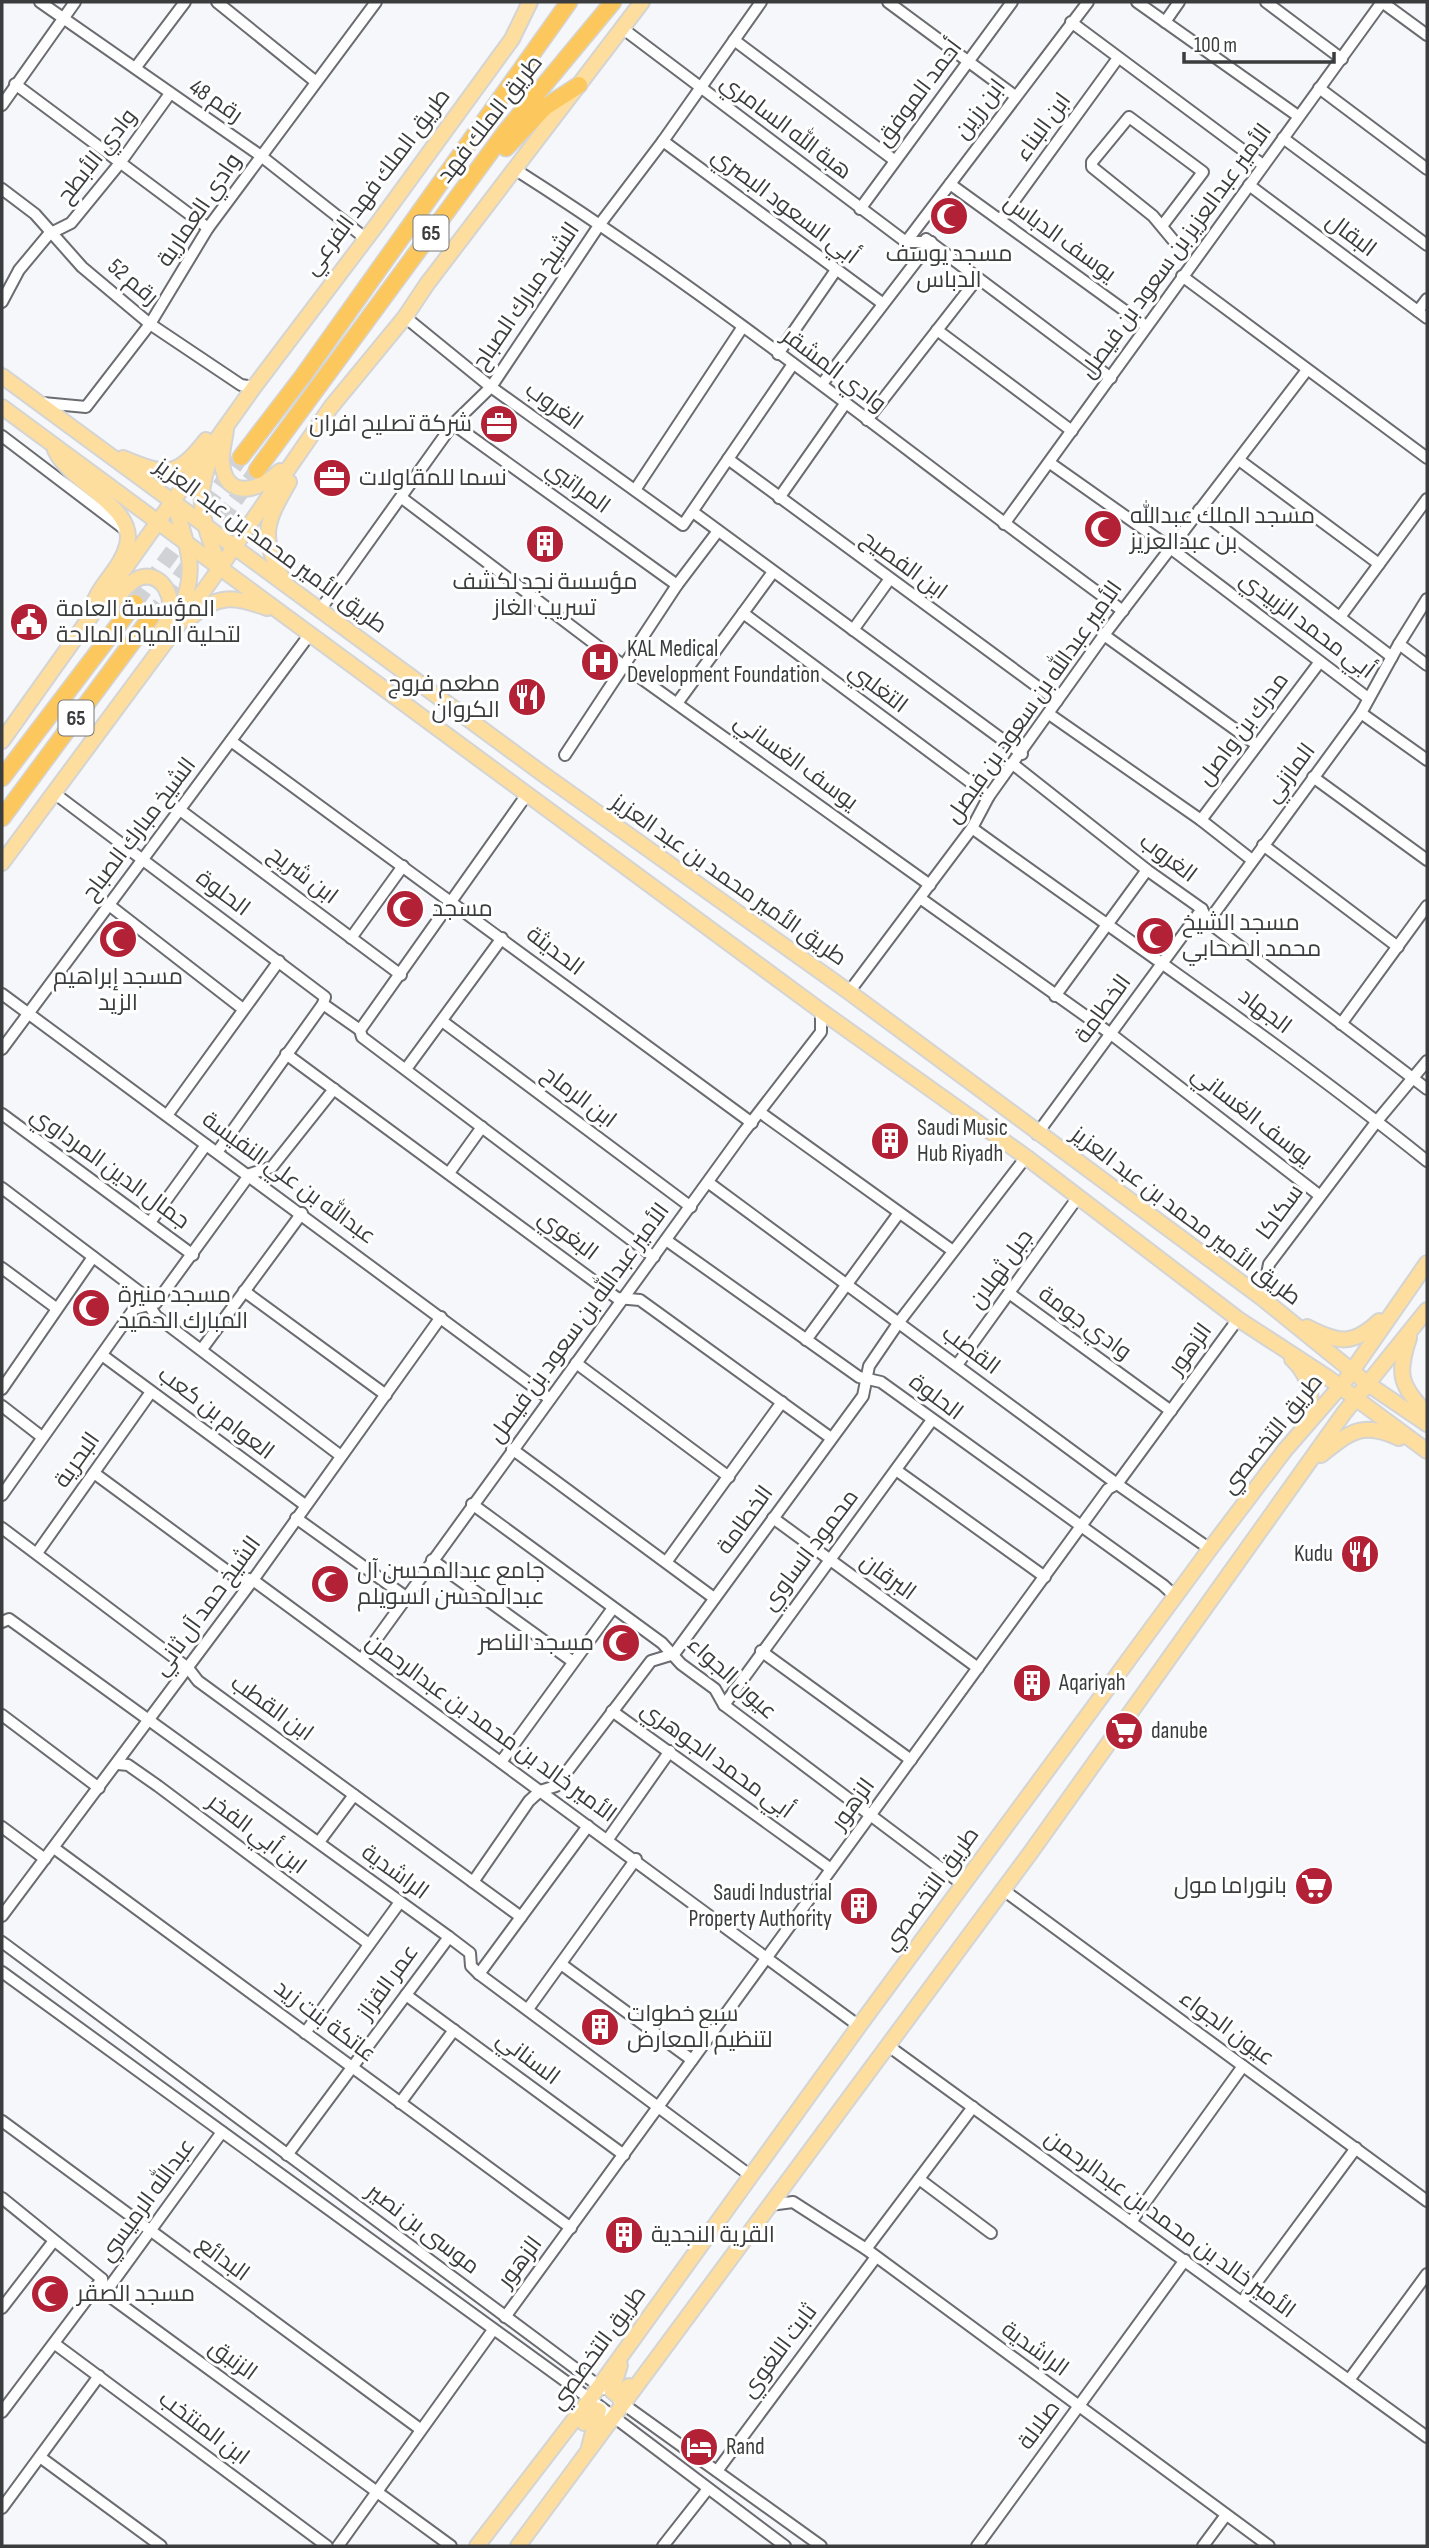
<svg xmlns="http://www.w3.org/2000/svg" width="1429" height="2548" font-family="'Sofia Sans Condensed',Cairo,sans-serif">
<rect width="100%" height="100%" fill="#f6f7fb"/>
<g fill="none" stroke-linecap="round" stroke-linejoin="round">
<g stroke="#d1d2d5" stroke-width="16" stroke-dasharray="16 8" stroke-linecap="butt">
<polyline points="135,603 241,457"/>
<polyline points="151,617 257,470"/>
</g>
<defs>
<g id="minor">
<polyline points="40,2 261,156 360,234 364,241"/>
<polyline points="217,2 316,82"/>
<polyline points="888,2 1015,96"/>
<polyline points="1137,2 1298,116"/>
<polyline points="1266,2 1342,59"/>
<polyline points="1382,2 1427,35"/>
<polyline points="1071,22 1263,165"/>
<polyline points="1165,22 1179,2"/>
<polyline points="622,28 906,242 931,242"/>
<polyline points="734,40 894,160"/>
<polyline points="136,67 185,2"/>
<polyline points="15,84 208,228"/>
<polyline points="1319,88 1427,169"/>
<polyline points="2,105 75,2"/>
<polyline points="1283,138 1427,245"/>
<polyline points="663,141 882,303"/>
<path d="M516 170C727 304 921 464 1123 611"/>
<polyline points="950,184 1146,326"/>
<polyline points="1249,185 1427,318"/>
<polyline points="2,189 35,214 82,267 150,324 241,385 254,387"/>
<polyline points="860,209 1012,2"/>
<polyline points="1001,219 1118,58"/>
<polyline points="1162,226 1203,172 1129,117 1092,162 1092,167 1153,216 1173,240"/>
<polyline points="926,239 1111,378"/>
<polyline points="906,242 1088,2"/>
<polyline points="1182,276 1427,458"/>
<polyline points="2,302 19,270 49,234 71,223 120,163 169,95"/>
<polyline points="1418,311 1427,299"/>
<polyline points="405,317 491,387 683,525 793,364"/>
<polyline points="937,330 1072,431"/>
<polyline points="778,354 836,270"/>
<polyline points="822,384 931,242"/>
<polyline points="43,403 86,407 150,324 208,228 376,2"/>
<polyline points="867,420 977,279"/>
<polyline points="453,424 677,585"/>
<polyline points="2,436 127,531"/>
<polyline points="728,459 1057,701"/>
<polyline points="1239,460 1379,564"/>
<polyline points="1050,463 1169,547 1368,698"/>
<polyline points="635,490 742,328"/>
<polyline points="402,498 624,666 930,885"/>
<polyline points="779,498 845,404"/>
<polyline points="1199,510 1392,657"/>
<polyline points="693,512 1022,754"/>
<polyline points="1004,524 1382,2"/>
<polyline points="1427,599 1399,644 1427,665"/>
<polyline points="320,610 453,424 491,387 600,224 663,141 761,2"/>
<polyline points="743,613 989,796"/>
<polyline points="1340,617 1427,499"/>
<polyline points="853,630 889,580"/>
<polyline points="1104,635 1257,745"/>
<polyline points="678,702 773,572"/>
<polyline points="1361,713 1427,760"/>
<polyline points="1049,714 1201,820 1252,860"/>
<polyline points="231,741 752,1123"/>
<polyline points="565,755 677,585 718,531"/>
<polyline points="1014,765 1147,870 1202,909 1208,922 1427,1089"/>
<polyline points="1313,777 1427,860"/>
<polyline points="54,793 325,997 323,1004 360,1030"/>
<polyline points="528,793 360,1030 362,1037 654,1257"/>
<polyline points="180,810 401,975"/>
<polyline points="1201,820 1319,663"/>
<path d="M972 828C1124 938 1280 1043 1427 1161"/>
<polyline points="1263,845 1398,947"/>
<polyline points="920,898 1111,1034 1319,1195"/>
<polyline points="109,905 243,1009"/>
<polyline points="1208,922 1361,713 1399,644"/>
<polyline points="351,938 403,866"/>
<polyline points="849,992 972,828 989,796 1104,635 1307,370"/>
<polyline points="2,994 550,1399"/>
<polyline points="1055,996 1147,870"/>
<polyline points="442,1021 691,1207"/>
<polyline points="1341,1024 1427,906"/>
<polyline points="2,1049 310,634"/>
<polyline points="286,1054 617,1298 640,1300 831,1438"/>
<polyline points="406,1069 502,938"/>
<polyline points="761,1113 953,1251"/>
<polyline points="2,1114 193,1255"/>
<polyline points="168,1114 279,961"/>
<polyline points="1037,1134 1202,909"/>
<polyline points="218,1151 323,1004"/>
<polyline points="449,1173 482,1127"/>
<polyline points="709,1183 1117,1484 1210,1549"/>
<polyline points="2,1188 141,1293 156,1316 341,1456"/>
<polyline points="151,1221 206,1145"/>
<polyline points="666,1240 859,1377 881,1382 1163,1585 1176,1597"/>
<polyline points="2,1268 56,1308"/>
<polyline points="244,1291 386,1395"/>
<polyline points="1009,1293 1171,1411"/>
<polyline points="1262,1298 1269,1264 1377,1121 1427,1061"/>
<polyline points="806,1340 899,1213"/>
<polyline points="202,1349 302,1213"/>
<polyline points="102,1355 305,1505"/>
<polyline points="576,1363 729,1477"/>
<polyline points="957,1365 1078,1197"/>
<polyline points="2,1389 93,1257"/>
<polyline points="2,1406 42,1437"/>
<polyline points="512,1449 714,1598"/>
<polyline points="896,1470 1045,1577"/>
<polyline points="94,1473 234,1576 253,1580 859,2026"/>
<polyline points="2,1495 134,1309 156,1303 250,1174 272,1167 334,1089"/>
<polyline points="472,1504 662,1643 681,1664 715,1689 724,1705 962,1884"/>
<polyline points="296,1518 406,1597"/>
<polyline points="773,1518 978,1668"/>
<polyline points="2,1528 188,1668 198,1681 521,1917"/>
<polyline points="37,1553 151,1392"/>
<polyline points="432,1560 572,1661"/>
<polyline points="667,1561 782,1402"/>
<polyline points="2,1622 9,1619 449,1937 470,1953 471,1966 479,1974 751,2176"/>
<polyline points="761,1651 911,1760"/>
<polyline points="362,1659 743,1133 821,1032 821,1011"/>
<polyline points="724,1705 932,1420"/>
<polyline points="612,1711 831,1869"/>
<polyline points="2,1715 99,1788"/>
<polyline points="501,1762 613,1608"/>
<polyline points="118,1764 128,1765 158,1786 369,1944"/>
<polyline points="2,1827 45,1859"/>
<polyline points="608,1839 670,1751"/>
<polyline points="319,1842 354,1795"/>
<polyline points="54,1848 571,2228"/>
<polyline points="473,1882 529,1801 540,1791 556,1786 651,1661 674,1654 863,1396 869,1366 899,1322 1026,1157"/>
<polyline points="1002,1889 1427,2201"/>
<polyline points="2,1916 253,1580 441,1317"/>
<polyline points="2,1942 603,2389"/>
<polyline points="561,1964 692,2060"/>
<polyline points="2,1972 590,2399 785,2546"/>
<polyline points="479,1974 588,1826"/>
<polyline points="406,1995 624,2155"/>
<polyline points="528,2009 636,1859"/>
<polyline points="305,2033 400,1902"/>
<polyline points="887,2045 1427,2437"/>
<polyline points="400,2103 454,2030"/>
<polyline points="2,2121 420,2429"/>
<polyline points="287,2155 449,1937"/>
<polyline points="919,2179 991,2233"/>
<polyline points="2,2198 102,2279 105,2293 451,2546"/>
<polyline points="770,2205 793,2202 866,2249 1269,2546"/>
<polyline points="1131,2222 1243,2066"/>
<polyline points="866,2249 973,2107"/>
<polyline points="105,2293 222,2132"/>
<polyline points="1242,2302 1356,2148"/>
<polyline points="2,2308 53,2242"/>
<polyline points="505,2317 1108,1489 1117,1484 1238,1319"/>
<polyline points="55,2344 327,2546"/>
<polyline points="1349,2380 1427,2274"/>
<polyline points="619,2401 821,2546"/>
<polyline points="2,2412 102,2279"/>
<polyline points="40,2457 161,2546"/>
<polyline points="717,2471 876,2257"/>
<polyline points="2,2508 99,2376"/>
<polyline points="338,2546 493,2330"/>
<polyline points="663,2546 707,2490"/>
<polyline points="977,2546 1185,2260"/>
<polyline points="1203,2546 1226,2515"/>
</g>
<g id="major">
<polyline points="2,376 543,774 849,992 1262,1298 1368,1384 1427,1424"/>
<polyline points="2,407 821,1011 1026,1157 1238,1319 1327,1377 1427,1451"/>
<path d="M226 429C225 440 221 452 222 463 226 502 261 490 280 471"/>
<path d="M55 450C71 484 137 507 127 545 120 573 95 585 90 616"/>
<path d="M214 451C192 497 203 523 220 567"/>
<path d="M123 458C167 476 176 478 206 440"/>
<path d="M174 503C186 541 200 572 179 610"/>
<path d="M284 582C261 535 263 527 289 482"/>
<path d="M112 604C119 595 128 583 139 578 163 570 175 599 169 617 166 625 159 633 155 640"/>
<path d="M190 618C217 594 234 596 267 608"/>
<polyline points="2,741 254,387 378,223 512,39 530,2"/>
<polyline points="2,863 210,582 331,407 405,317 427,284 642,2"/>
<path d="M1307 1327C1338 1343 1353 1346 1379 1321"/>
<path d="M1409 1338C1396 1376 1401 1385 1427 1414"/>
<path d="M1292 1359C1310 1376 1317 1401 1303 1422"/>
<path d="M1321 1455C1351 1431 1363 1421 1399 1438"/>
<polyline points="620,2365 612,2391 618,2396 629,2386"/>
<polyline points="584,2423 595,2409 599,2410 589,2447"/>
<polyline points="477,2546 590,2399 859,2026 1210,1549 1285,1450 1345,1381 1427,1263"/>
<polyline points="518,2546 1031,1852 1344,1413 1427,1310"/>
</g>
<g id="highway">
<polyline points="506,148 545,107 579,85"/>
<polyline points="241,457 303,376 569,2"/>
<polyline points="257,470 506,131 613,2"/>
<polyline points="2,778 135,603"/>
<polyline points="2,818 151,617"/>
</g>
</defs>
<use href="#minor" stroke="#6b6c70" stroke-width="14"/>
<use href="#major" stroke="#d4d4d4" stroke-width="18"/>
<use href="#highway" stroke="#d4d4d4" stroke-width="19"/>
<use href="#minor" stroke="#fff" stroke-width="10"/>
<use href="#major" stroke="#fdde9e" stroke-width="14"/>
<use href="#highway" stroke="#fcc85e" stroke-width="16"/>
</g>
<defs>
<symbol id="mosque-disc" viewBox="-11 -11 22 22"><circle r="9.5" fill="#b32137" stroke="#fff"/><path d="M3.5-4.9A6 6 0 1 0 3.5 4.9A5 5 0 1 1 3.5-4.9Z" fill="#fff"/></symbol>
<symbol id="office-disc" viewBox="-11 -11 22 22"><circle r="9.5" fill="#b32137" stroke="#fff"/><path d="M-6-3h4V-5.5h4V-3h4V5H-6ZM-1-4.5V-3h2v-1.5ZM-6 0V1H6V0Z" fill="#fff"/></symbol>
<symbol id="building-disc" viewBox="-11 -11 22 22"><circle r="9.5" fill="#b32137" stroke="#fff"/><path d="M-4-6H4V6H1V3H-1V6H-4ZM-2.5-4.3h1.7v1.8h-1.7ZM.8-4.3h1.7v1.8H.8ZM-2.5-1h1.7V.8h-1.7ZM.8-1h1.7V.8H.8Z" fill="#fff"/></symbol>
<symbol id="civic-disc" viewBox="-11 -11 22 22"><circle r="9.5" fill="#b32137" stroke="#fff"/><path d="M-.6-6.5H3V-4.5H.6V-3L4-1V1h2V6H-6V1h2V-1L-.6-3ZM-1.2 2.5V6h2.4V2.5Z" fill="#fff"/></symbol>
<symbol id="hospital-disc" viewBox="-11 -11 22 22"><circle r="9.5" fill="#b32137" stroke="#fff"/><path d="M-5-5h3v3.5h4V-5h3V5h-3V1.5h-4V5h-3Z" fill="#fff"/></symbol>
<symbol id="restaurant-disc" viewBox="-11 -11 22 22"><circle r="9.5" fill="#b32137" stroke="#fff"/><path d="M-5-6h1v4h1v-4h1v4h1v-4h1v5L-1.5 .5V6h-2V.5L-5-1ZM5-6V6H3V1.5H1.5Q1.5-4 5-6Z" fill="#fff"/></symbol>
<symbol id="supermarket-disc" viewBox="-11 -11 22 22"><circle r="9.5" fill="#b32137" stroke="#fff"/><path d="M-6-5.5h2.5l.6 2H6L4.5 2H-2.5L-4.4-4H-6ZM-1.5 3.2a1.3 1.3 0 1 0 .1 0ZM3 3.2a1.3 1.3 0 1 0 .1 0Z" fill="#fff"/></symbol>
<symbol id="hotel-disc" viewBox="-11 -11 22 22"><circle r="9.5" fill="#b32137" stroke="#fff"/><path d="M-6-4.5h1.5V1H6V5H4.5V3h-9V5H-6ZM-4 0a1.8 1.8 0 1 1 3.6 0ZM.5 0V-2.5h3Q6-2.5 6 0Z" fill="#fff"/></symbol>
</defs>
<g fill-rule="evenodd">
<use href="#mosque-disc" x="927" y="194" width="44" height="44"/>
<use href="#office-disc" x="477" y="402" width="44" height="44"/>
<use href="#office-disc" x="310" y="456" width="44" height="44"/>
<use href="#mosque-disc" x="1081" y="507" width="44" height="44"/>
<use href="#building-disc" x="523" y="522" width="44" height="44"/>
<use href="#civic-disc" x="7" y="600" width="44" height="44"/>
<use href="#hospital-disc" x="578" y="640" width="44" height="44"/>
<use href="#restaurant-disc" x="505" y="675" width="44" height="44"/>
<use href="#mosque-disc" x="383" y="887" width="44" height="44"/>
<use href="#mosque-disc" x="1133" y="914" width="44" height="44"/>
<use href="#mosque-disc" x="96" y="917" width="44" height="44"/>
<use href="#building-disc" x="868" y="1119" width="44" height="44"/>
<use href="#mosque-disc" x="69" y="1286" width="44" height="44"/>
<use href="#restaurant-disc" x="1338" y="1532" width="44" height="44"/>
<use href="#mosque-disc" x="308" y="1562" width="44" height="44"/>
<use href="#mosque-disc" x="599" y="1621" width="44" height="44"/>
<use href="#building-disc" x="1010" y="1661" width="44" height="44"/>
<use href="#supermarket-disc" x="1102" y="1709" width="44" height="44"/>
<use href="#supermarket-disc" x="1292" y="1864" width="44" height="44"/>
<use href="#building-disc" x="837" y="1884" width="44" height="44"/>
<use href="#building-disc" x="578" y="2005" width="44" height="44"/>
<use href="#building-disc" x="602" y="2213" width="44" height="44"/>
<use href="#mosque-disc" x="28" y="2272" width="44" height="44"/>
<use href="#hotel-disc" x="677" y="2425" width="44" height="44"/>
</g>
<g text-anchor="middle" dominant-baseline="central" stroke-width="6" stroke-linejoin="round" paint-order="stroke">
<g fill="#fff" stroke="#767677" stroke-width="2">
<rect x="413.5" y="215.5" width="35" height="35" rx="5"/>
<rect x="58.5" y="700.5" width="35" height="35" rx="5"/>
</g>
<g font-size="21" font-weight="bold" fill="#3b3c3d">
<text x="431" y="233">65</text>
<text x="76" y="718">65</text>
</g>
<g font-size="23" fill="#3b3c3d" stroke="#fff">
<text transform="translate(919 93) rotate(-53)">أحمد الموفق</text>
<text transform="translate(216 101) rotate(34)">رقم 48</text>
<text transform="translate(980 109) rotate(-53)">ابن رزين</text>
<text transform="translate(490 119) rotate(-52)">طريق الملك فهد</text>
<text transform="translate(786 127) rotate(37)">هبة الله السامري</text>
<text transform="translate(1043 127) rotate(-54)">ابن البناء</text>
<text transform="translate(97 156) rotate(-52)">وادي الأبطح</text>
<text transform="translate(377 182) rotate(-53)">طريق الملك فهد الفرعي</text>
<text transform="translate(785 206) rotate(37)">أبي السعود البصري</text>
<text transform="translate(199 210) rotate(-56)">وادي العمارية</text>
<text transform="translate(1351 235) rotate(37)">البقال</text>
<text transform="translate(1060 238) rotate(36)">يوسف الدباس</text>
<text transform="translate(1176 251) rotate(-54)">الأمير عبدالعزيز بن سعود بن فيصل</text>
<text transform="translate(133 282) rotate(40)">رقم 52</text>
<text transform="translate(526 296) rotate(-56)">الشيخ مبارك الصباح</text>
<text transform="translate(834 370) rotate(37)">وادي المشقر</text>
<text transform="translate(554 406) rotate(36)">الغروب</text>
<text transform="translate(578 487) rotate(36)">المراتبي</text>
<text transform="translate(271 546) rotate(36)">طريق الأمير محمد بن عبد العزيز</text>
<text transform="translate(904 565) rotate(36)">ابن الفصيح</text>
<text transform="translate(1307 625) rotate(37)">أبي محمد الزبيدي</text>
<text transform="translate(878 688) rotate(37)">التغلبي</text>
<text transform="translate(1034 702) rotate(-55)">الأمير عبدالله بن سعود بن فيصل</text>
<text transform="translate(1243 729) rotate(-53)">مدرك بن واصل</text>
<text transform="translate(796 762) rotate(36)">يوسف الغساني</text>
<text transform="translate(1290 773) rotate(-53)">المازني</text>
<text transform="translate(139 829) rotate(-53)">الشيخ مبارك الصباح</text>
<text transform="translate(1168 858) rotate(37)">الغروب</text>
<text transform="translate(303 875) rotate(37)">ابن شريح</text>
<text transform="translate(729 880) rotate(35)">طريق الأمير محمد بن عبد العزيز</text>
<text transform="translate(223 893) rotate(37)">الحلوة</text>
<text transform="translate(555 951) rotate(37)">الحديثة</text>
<text transform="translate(1103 1009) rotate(-54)">الخطامة</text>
<text transform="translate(1265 1011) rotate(37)">الجهاد</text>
<text transform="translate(579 1097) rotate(37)">ابن الرماح</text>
<text transform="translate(1252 1116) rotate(38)">يوسف الغساني</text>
<text transform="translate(110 1168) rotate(36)">جمال الدين المرداوي</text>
<text transform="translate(289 1178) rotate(36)">عبدالله بن علي النفيسة</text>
<text transform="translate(1280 1212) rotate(-54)">سكاكا</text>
<text transform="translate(1186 1216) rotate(37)">طريق الأمير محمد بن عبد العزيز</text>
<text transform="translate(568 1235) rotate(37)">البغوي</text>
<text transform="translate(1001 1269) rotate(-54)">جبل ثهلان</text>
<text transform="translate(579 1323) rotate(-54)">الأمير عبدالله بن سعود بن فيصل</text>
<text transform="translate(1085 1323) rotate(36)">وادي جومة</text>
<text transform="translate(1190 1349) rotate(-54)">الزهور</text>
<text transform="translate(971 1350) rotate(37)">القصب</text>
<text transform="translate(936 1397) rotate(37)">الحلوة</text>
<text transform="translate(216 1413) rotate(37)">العوام بن كعب</text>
<text transform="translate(1272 1434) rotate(-51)">طريق التخصصي</text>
<text transform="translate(77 1460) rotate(-55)">البحرية</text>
<text transform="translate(745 1520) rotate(-54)">الخطامة</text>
<text transform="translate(810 1550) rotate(-53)">محمود الساوي</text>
<text transform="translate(888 1577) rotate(36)">البرقان</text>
<text transform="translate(207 1606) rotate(-54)">الشيخ حمد آل ثاني</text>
<text transform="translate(732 1678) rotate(42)">عيون الجواء</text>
<text transform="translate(272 1708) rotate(36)">ابن القطب</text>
<text transform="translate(491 1728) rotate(36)">الأمير خالد بن محمد بن عبدالرحمن</text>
<text transform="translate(717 1760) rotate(36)">أبي محمد الجوهري</text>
<text transform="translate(853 1804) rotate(-54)">الزهور</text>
<text transform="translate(257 1834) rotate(37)">ابن أبي الفخر</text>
<text transform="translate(395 1872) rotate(36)">الراشدية</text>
<text transform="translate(931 1889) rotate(-54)">طريق التخصصي</text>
<text transform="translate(388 1982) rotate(-54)">عمر القزاز</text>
<text transform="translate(325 2021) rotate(37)">عاتكة بنت زيد</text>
<text transform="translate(1227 2028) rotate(36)">عيون الجواء</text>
<text transform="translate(528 2058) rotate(37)">السناني</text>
<text transform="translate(147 2200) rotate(-54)">عبدالله الرميسي</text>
<text transform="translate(1170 2224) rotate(36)">الأمير خالد بن محمد بن عبدالرحمن</text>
<text transform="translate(423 2229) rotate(37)">موسى بن نصير</text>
<text transform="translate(223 2259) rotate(36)">البدائع</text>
<text transform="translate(520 2262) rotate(-53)">الزهور</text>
<text transform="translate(598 2348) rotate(-54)">طريق التخصصي</text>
<text transform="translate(1035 2349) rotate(36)">الراشدية</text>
<text transform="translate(779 2351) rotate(-53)">ثابت اللغوي</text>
<text transform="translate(233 2360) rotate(36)">الزنبق</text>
<text transform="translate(1039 2425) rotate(-54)">صلالة</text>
<text transform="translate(204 2428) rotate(37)">ابن المنتخب</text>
</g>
<g font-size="23" fill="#3b3c3d" stroke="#fff" text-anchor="start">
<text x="949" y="254" text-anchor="middle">مسجد يوسف<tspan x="949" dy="26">الدباس</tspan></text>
<text x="472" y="424" text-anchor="end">شركة تصليح افران</text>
<text x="359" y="478">نسما للمقاولات</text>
<text x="1130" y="516">مسجد الملك عبدالله<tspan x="1130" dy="26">بن عبدالعزيز</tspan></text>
<text x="545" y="582" text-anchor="middle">مؤسسة نجد لكشف<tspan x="545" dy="26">تسريب الغاز</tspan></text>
<text x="56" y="609">المؤسسة العامة<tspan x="56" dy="26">لتحلية المياه المالحة</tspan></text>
<text x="627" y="649">KAL Medical<tspan x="627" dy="26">Development Foundation</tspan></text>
<text x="500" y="684" text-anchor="end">مطعم فروج<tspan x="500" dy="26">الكروان</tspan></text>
<text x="432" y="909">مسجد</text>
<text x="1182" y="923">مسجد الشيخ<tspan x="1182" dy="26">محمد الصحابي</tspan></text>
<text x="118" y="977" text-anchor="middle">مسجد إبراهيم<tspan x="118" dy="26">الزيد</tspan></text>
<text x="917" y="1128">Saudi Music<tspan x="917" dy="26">Hub Riyadh</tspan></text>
<text x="118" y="1295">مسجد منيرة<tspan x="118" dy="26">المبارك الحميد</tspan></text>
<text x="1333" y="1554" text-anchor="end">Kudu</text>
<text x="357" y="1571">جامع عبدالمحسن آل<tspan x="357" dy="26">عبدالمحسن السويلم</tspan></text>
<text x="594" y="1643" text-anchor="end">مسجد الناصر</text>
<text x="1059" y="1683">Aqariyah</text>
<text x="1151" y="1731">danube</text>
<text x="1287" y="1886" text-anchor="end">بانوراما مول</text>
<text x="832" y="1893" text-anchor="end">Saudi Industrial<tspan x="832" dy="26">Property Authority</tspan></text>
<text x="627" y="2014">سبع خطوات<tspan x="627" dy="26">لتنظيم المعارض</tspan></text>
<text x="651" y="2235">القرية النجدية</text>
<text x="77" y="2294">مسجد الصقر</text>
<text x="726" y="2447">Rand</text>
</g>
</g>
<rect width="1429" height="2548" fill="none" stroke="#3b3c3d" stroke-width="7"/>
<path d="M1184 52v10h150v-10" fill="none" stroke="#3b3c3d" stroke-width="3.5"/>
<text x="1194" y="52" font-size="21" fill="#3b3c3d" stroke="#ffffff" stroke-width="5" paint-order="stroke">100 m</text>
</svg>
